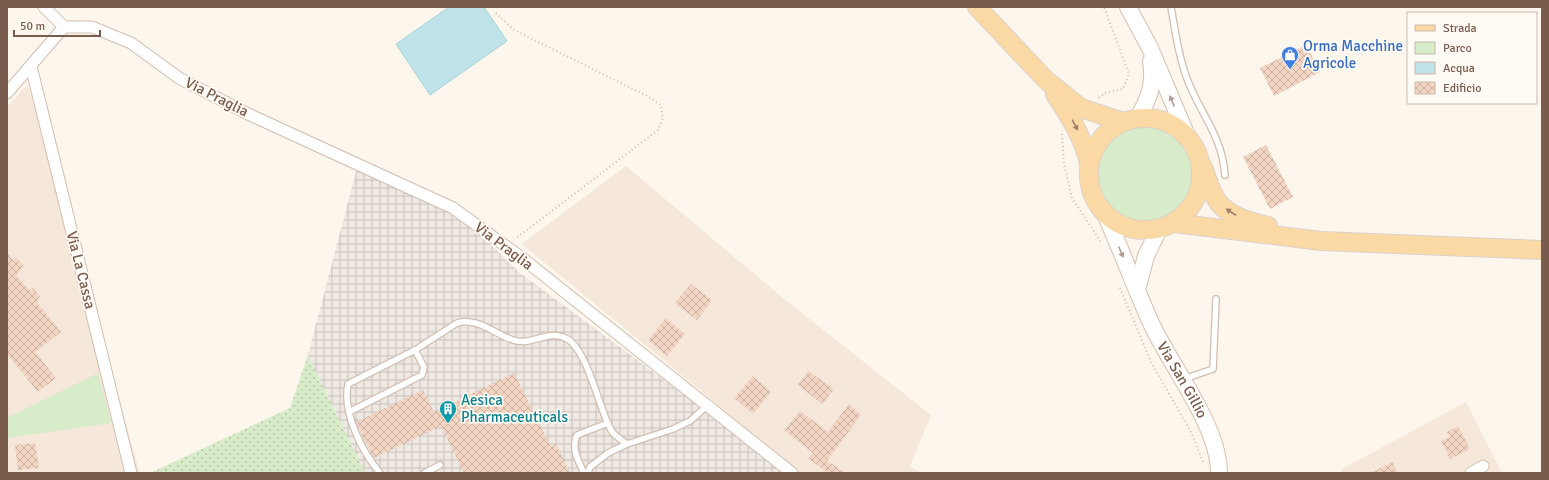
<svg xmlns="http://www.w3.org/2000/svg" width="1549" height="480" font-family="Signika,sans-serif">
<defs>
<pattern id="industrial-grid" width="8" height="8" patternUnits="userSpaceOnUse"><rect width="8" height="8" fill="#efe9e4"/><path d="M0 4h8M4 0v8" fill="none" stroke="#c7c0bb"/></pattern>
<pattern id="garden-dots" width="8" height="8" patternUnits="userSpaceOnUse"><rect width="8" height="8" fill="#d8ecc9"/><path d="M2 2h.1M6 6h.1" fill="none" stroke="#b4c2a5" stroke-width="1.8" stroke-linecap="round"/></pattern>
<pattern id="building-cross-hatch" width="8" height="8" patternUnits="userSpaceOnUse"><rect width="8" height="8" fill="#f3d5c3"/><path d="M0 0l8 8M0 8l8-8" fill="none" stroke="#cab0a1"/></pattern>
</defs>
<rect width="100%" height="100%" fill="#fdf6ec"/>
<g fill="#f5e8da">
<polygon points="25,87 29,88 140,473 7,473 7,107"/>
<polygon points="626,166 783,298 931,415 910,466 921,473 794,473 706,395 522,244"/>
<polygon points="1466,402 1502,473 1343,473 1340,470"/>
</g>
<polygon fill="url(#industrial-grid)" points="358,164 453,208 520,273 790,473 365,473 308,355"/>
<g fill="#d8ecc9">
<circle cx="1145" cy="173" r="51"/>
<polygon points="98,373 111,423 7,438 7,418"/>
</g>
<polygon fill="url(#garden-dots)" points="308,355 365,473 150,473 290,408"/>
<polygon fill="#bfe3e8" stroke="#a5d3da" points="449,7 484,7 507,41 430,95 396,44"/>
<g fill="url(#building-cross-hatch)">
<polygon points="1306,45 1320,72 1274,96 1260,68"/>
<polygon points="1266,145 1293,197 1270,209 1243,157"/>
<polygon points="7,253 13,260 16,257 24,266 16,275 30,291 33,288 40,297 37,302 61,332 35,352 56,378 38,392 7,354"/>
<polygon points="691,284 712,300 697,320 675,303"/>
<polygon points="666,318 685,334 667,356 648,340"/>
<polygon points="808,371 834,389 822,404 798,385"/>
<polygon points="514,373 551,447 556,444 570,473 464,473 441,426 374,458 356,422 423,390 434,412"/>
<polygon points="753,376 771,392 753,414 734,398"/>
<polygon points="849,404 861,415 827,461 847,473 828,473 808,458 813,453 784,430 800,411 828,432"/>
<polygon points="1458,426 1470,449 1450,459 1441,441 1450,437 1447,432"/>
<polygon points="35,443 39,468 18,470 15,445"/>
<polygon points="1392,462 1398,473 1371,473"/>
</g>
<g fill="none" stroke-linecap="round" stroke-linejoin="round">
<defs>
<g id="lane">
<path d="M1171 7C1175 30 1178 54 1186 76 1199 113 1222 134 1225 175"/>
<polyline points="1184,379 1213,369 1216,299"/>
<polyline points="349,412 422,375 424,367 415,350"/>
<path d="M380 473C362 452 342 412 348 384L415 350 457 323C478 317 494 334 513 340 530 346 546 331 563 337 587 344 599 410 611 430 614 436 622 440 627 444L673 429 690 421 707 406"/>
<polyline points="425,473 440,465"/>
<path d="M584 473C578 460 571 449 577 435L608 423"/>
<polyline points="588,473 590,467 608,453 627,444"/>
</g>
<g id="street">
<polyline points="44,7 64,27"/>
<polyline points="64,27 92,27 131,43 179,78 248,114 453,208 522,258 792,473"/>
<polyline points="31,66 131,473"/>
<polyline points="7,93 64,27"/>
<polyline points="1471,473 1483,466"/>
</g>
<g id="secondary">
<polyline points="1128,7 1150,48 1187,136"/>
<path d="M1138 118C1149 98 1155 84 1151 61"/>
<path id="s1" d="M1106 216C1122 252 1136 290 1152 325 1172 368 1219 426 1219 473"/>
<polyline points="1137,290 1146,256 1159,229"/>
</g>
<g id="primary">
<polyline points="977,7 1046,80 1081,108 1123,122"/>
<path d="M1055 94C1070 117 1083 137 1089 163"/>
<circle cx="1145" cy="174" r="56"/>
<path d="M1203 167C1207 178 1211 193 1218 202 1230 217 1251 222 1268 226"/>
<polyline points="1174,223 1321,241 1542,250"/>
</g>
</defs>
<use href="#lane" stroke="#d1beb0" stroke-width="8"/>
<use href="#street" stroke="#d1beb0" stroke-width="13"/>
<use href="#secondary" stroke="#d6c0b0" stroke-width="18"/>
<use href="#primary" stroke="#dad1cd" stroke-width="20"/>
<g stroke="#d9b8a5" stroke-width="2" stroke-dasharray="1 3" stroke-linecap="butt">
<polyline points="496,13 514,30 647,96 661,105 663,118 658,130 515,239"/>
<polyline points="1099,98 1105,93 1123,89 1129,74 1104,7"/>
<polyline points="1062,134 1064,164 1072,198 1101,242"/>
<polyline points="1120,288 1151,362 1192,434 1203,462"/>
</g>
<use href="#lane" stroke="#fff" stroke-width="5.5"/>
<use href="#street" stroke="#fff" stroke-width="11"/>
<use href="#secondary" stroke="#fff" stroke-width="16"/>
<use href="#primary" stroke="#fbd9a5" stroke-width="18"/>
</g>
<defs><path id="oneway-solid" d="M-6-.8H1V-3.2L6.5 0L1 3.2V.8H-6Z"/></defs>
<g fill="#af9d94">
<use href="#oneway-solid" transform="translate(1172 101) rotate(-113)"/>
<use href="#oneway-solid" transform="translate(1121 252) rotate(67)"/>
</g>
<g fill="#a18267">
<use href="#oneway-solid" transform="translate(1075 125) rotate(62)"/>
<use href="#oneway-solid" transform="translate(1231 212) rotate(-147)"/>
</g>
<defs>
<symbol id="shop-pin" viewBox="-11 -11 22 30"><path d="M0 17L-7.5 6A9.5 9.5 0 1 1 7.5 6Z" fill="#3f7fe0" stroke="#fffaf3"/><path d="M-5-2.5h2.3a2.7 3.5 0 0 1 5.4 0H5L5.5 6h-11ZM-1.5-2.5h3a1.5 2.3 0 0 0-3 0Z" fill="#fff"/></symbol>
<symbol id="building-pin" viewBox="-11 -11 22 30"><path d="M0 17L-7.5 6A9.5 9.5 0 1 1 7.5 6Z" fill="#0f9aa8" stroke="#fffaf3"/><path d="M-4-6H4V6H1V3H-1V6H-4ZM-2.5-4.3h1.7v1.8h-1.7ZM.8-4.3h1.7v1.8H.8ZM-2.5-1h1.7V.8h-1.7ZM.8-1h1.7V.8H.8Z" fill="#fff"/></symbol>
</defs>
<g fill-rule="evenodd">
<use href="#shop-pin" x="1280" y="45" width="20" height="27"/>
<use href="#building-pin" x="438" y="399" width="20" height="27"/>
</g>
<g text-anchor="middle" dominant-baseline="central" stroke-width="3.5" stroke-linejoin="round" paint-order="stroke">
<g font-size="15" fill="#366cbe" stroke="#fffaf3" text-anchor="start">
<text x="1303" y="46">Orma Macchine<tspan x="1303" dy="17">Agricole</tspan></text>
</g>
<g font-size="15" fill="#7a5c4d" stroke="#fffaf3">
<text transform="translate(217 97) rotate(27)">Via Praglia</text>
<text transform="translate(504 246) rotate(37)">Via Praglia</text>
<text transform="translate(81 270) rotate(76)">Via La Cassa</text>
<text stroke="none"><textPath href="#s1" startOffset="181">Via San Gillio</textPath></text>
</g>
<g font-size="15" fill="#0d838f" stroke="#fffaf3" text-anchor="start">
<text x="461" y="400">Aesica<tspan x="461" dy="17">Pharmaceuticals</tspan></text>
</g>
</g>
<rect width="1549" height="480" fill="none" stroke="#7a5c4d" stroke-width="16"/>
<rect x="1407" y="12" width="130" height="92" fill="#fffaf3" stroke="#cabbb1"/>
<rect x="1415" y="25" width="20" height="6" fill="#fbd9a5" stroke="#cabbb1"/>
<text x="1443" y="32" font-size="12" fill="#7a5c4d">Strada</text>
<rect x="1415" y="42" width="20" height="12" fill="#d8ecc9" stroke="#cabbb1"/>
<text x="1443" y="52" font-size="12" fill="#7a5c4d">Parco</text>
<rect x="1415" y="62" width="20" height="12" fill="#bfe3e8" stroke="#cabbb1"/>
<text x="1443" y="72" font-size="12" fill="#7a5c4d">Acqua</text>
<rect x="1415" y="82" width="20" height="12" fill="url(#building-cross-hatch)" stroke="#cabbb1"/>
<text x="1443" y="92" font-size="12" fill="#7a5c4d">Edificio</text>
<path d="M14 30v6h86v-6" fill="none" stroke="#7a5c4d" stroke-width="2"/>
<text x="20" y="30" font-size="12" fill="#7a5c4d" stroke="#fffaf3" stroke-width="3" paint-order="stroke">50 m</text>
</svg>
